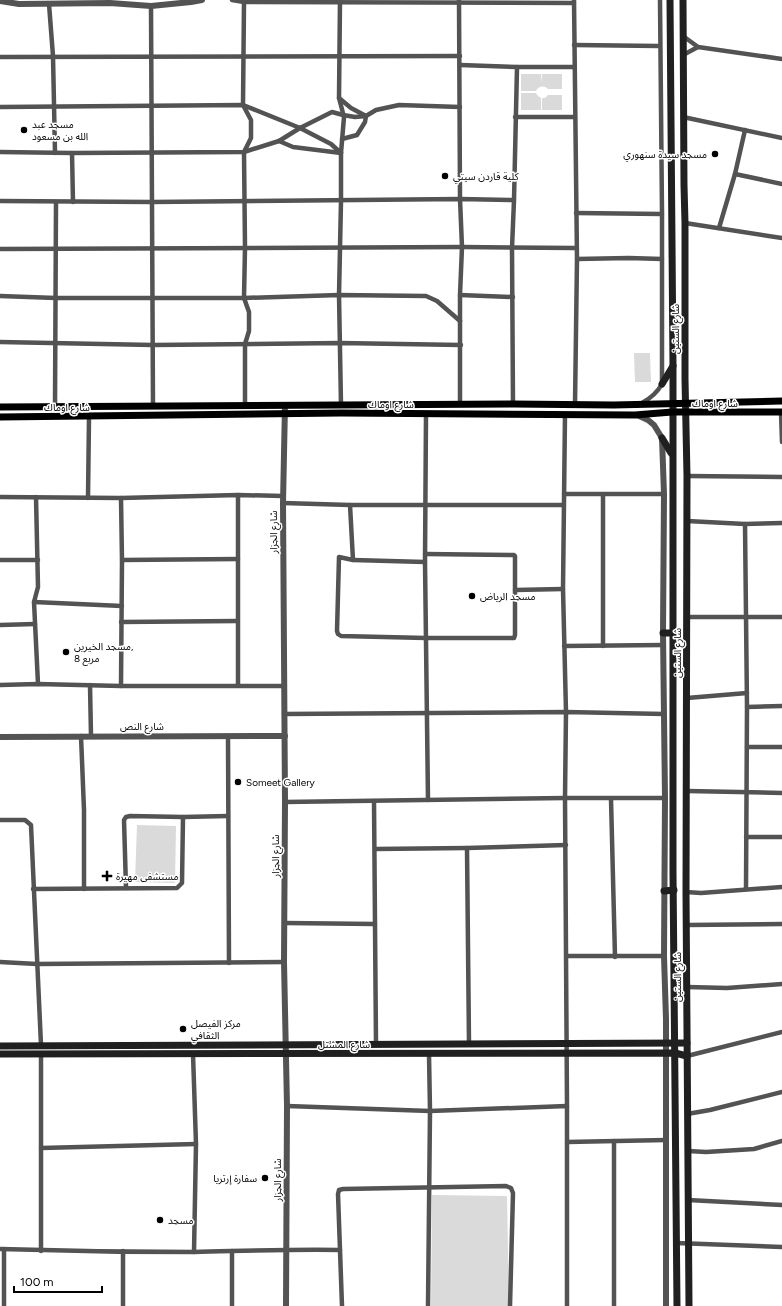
<svg xmlns="http://www.w3.org/2000/svg" width="782" height="1306" font-family="Figtree,'Noto Sans Arabic',sans-serif">
<rect width="100%" height="100%" fill="#fff"/>
<g fill="#dadada">
<path d="M521 74H541L542 83V74H562V89H548C544 85 538 86 536 91H521Z"/>
<polygon points="521,93 536,93 538,96 541,98 541,110 521,110"/>
<polygon points="548,95 562,95 562,110 542,110 542,98 545,98"/>
<polygon points="634,353 650,353 651,382 635,382"/>
<polygon points="137,825 176,826 175,883 135,882"/>
<polygon points="432,1195 507,1196 509,1306 431,1306"/>
</g>
<g fill="none" stroke-linecap="round" stroke-linejoin="round">
<g stroke="#535353" stroke-width="4.5">
<polyline points="232,0 244,2 574,3"/>
<polyline points="340,0 339,98 344,117 341,153 341,201 339,295 341,405"/>
<polyline points="459,0 460,199 462,247 460,295 460,404"/>
<polyline points="574,0 577,259 575,404"/>
<polyline points="244,2 243,105 251,120 251,138 244,152 245,248 244,298 249,312 249,331 245,344 245,405"/>
<polyline points="49,4 53,56 55,153"/>
<polyline points="151,6 153,406"/>
<polyline points="683,36 698,47 782,59"/>
<polyline points="574,45 659,46"/>
<polyline points="683,55 698,47"/>
<polyline points="0,57 460,56"/>
<polyline points="460,65 517,67 574,67"/>
<polyline points="339,98 351,108 366,116 365,122 357,135 342,139"/>
<polyline points="0,107 243,105 300,128 332,112 343,115 355,117 366,116 376,110 399,105 460,107"/>
<polyline points="515,117 575,117"/>
<polyline points="683,117 782,138"/>
<polyline points="279,141 300,128 331,144 341,153"/>
<polyline points="0,152 72,153 244,152 279,141 293,147 341,153"/>
<polyline points="72,153 73,202"/>
<polyline points="735,174 782,184"/>
<polyline points="0,201 152,202 460,199 514,200"/>
<polyline points="576,213 662,214"/>
<polyline points="685,223 782,238"/>
<polyline points="719,228 735,174 745,130"/>
<polyline points="0,249 462,247 576,248"/>
<polyline points="577,259 629,258 662,259"/>
<polyline points="460,295 513,297"/>
<polyline points="0,296 56,298 244,298 339,295 426,296 437,301 460,321"/>
<polyline points="0,342 153,345 340,343 461,345"/>
<path d="M642 403C651 398 657 393 662 384V214L660 0"/>
<polyline points="513,404 512,248 514,200 517,67"/>
<polyline points="55,406 56,202"/>
<polyline points="781,412 782,442"/>
<polyline points="426,414 425,562 428,800"/>
<polyline points="565,414 563,589 566,712 565,798 567,1106"/>
<polyline points="687,476 782,477"/>
<polyline points="564,494 664,494"/>
<polyline points="238,495 238,685"/>
<polyline points="603,495 603,646"/>
<polyline points="0,497 121,498 238,495 283,496"/>
<polyline points="36,497 38,587 34,602 38,684"/>
<polyline points="88,498 89,417"/>
<polyline points="121,498 122,560 121,686"/>
<polyline points="283,503 350,505 563,505"/>
<polyline points="350,505 353,560 339,557 337,631 338,634 341,636 426,638 514,638 515,635 515,556 514,555 425,554"/>
<polyline points="687,521 745,524 782,523"/>
<polyline points="745,524 747,707 746,889"/>
<polyline points="0,560 38,560"/>
<polyline points="122,560 238,559"/>
<polyline points="353,560 425,562"/>
<polyline points="515,590 563,589"/>
<polyline points="34,602 122,606"/>
<polyline points="687,617 782,617"/>
<polyline points="121,622 237,621"/>
<polyline points="0,625 35,624"/>
<polyline points="564,646 663,645"/>
<polyline points="0,685 38,684 121,686 284,686"/>
<polyline points="90,685 91,736"/>
<polyline points="687,698 747,693"/>
<polyline points="747,707 782,706"/>
<polyline points="284,714 566,712 664,714"/>
<polyline points="81,736 84,810 84,889"/>
<polyline points="228,736 229,963"/>
<polyline points="747,747 782,747"/>
<polyline points="687,791 782,793"/>
<polyline points="611,799 615,957"/>
<polyline points="374,801 376,1045"/>
<polyline points="285,802 565,798 665,798"/>
<polyline points="0,820 25,820 31,825 41,1045"/>
<polyline points="746,837 782,837"/>
<polyline points="467,848 469,1044"/>
<polyline points="375,849 467,848 566,845"/>
<polyline points="126,888 124,820 126,817 130,816 183,817 228,816"/>
<polyline points="33,889 177,888 182,883 183,817"/>
<polyline points="686,892 701,893 782,887"/>
<polyline points="285,923 375,924"/>
<polyline points="687,925 782,924"/>
<polyline points="567,956 664,956"/>
<polyline points="0,962 37,964 284,962"/>
<polyline points="687,987 727,988 782,984"/>
<polyline points="193,1054 196,1144 194,1252"/>
<polyline points="687,1056 782,1032"/>
<polyline points="287,1106 430,1111 567,1106 567,1306"/>
<polyline points="687,1114 710,1110 782,1092"/>
<polyline points="614,1141 614,1306"/>
<polyline points="567,1142 666,1140"/>
<polyline points="41,1148 196,1144"/>
<polyline points="688,1151 706,1152 754,1149 782,1141"/>
<polyline points="688,1200 782,1205"/>
<polyline points="676,1243 782,1247"/>
<path d="M0 1249C65 1251 129 1252 194 1252 243 1251 291 1249 340 1250"/>
<polyline points="4,1249 4,1306"/>
<polyline points="41,1251 41,1054"/>
<polyline points="123,1251 123,1306"/>
<polyline points="232,1306 232,1251"/>
<polyline points="342,1306 338,1194 339,1190 343,1189 506,1186 511,1188 513,1193 510,1306"/>
<polyline points="428,1306 430,1111 429,1054"/>
</g>
<g stroke="#535353" stroke-width="6">
<polyline points="0,1 19,4 110,3 151,6 191,2 202,0"/>
<polyline points="285,405 283,503 285,802 284,962 287,1106 286,1306"/>
<polyline points="637,415 648,420 654,425 662,438 664,494 663,633 665,798 664,956 666,1019 666,1306"/>
<polyline points="0,737 285,736"/>
</g>
<g stroke="#202020" stroke-width="7">
<polyline points="670,0 673,366 673,873 677,1306"/>
<polyline points="683,0 684,185 685,223 685,379 687,476 686,892 689,1306"/>
<polyline points="662,384 673,366"/>
<polyline points="662,438 671,453"/>
<polyline points="663,633 672,633"/>
<polyline points="664,891 674,890"/>
<polyline points="0,1046 687,1043"/>
<polyline points="0,1054 675,1053 687,1056"/>
</g>
<g stroke="#000" stroke-width="7">
<polyline points="0,407 513,404 614,405 782,401"/>
<polyline points="0,417 341,413 635,415 672,412 782,412"/>
</g>
</g>
<g fill="#000" stroke="#fff" stroke-width="1.5">
<circle cx="24" cy="130" r="4"/>
<circle cx="715" cy="154" r="4"/>
<circle cx="445" cy="176" r="4"/>
<circle cx="472" cy="596" r="4"/>
<circle cx="66" cy="652" r="4"/>
<circle cx="238" cy="782" r="4"/>
<path d="M105 870h4v4h4v4h-4v4h-4v-4h-4v-4h4z"/>
<circle cx="183" cy="1029" r="4"/>
<circle cx="265" cy="1178" r="4"/>
<circle cx="160" cy="1220" r="4"/>
</g>
<g text-anchor="middle" dominant-baseline="central" stroke-width="3" stroke-linejoin="round" paint-order="stroke">
<g font-size="10" fill="#000" stroke="#fff" text-anchor="start">
<text x="32" y="124">مسجد عبد<tspan x="32" dy="12">الله بن مسعود</tspan></text>
<text x="707" y="154" text-anchor="end">مسجد سيدة سنهوري</text>
<text x="453" y="176">كلية قاردن سيتي</text>
<text x="480" y="596">مسجد الرياض</text>
<text x="74" y="646">مسجد الخيرين,<tspan x="74" dy="12">مربع 8</tspan></text>
<text x="246" y="782">Someet Gallery</text>
<text x="116" y="876">مستشفى مهيرة</text>
<text x="191" y="1023">مركز الفيصل<tspan x="191" dy="12">الثقافي</tspan></text>
<text x="257" y="1178" text-anchor="end">سفارة إرتريا</text>
<text x="168" y="1220">مسجد</text>
</g>
<g font-size="10" fill="#000" stroke="#fff">
<text transform="translate(675 329) rotate(-90)">شارع الستين</text>
<text x="715" y="403">شارع اوماك</text>
<text x="391" y="404">شارع اوماك</text>
<text x="67" y="407">شارع اوماك</text>
<text transform="translate(273 532) rotate(-90)">شارع الجزار</text>
<text transform="translate(677 653) rotate(-90)">شارع الستين</text>
<text x="142" y="726">شارع النص</text>
<text transform="translate(275 856) rotate(-90)">شارع الجزار</text>
<text transform="translate(677 977) rotate(-90)">شارع الستين</text>
<text x="344" y="1044">شارع المشتل</text>
<text transform="translate(277 1180) rotate(-90)">شارع الجزار</text>
</g>
</g>
<path d="M14 1286v6h88v-6" fill="none" stroke="#000000" stroke-width="2"/>
<text x="20" y="1286" font-size="12" fill="#000000" stroke="#ffffff" stroke-width="3" paint-order="stroke">100 m</text>
</svg>
